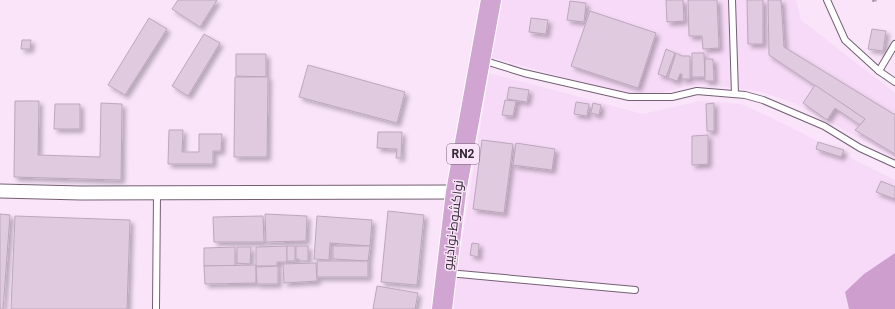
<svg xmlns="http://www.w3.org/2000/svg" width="895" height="309" font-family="Roboto,Cairo,sans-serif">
<defs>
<filter id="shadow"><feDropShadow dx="3.5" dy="3.5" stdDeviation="2" flood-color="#0004"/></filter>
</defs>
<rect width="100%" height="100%" fill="#fae4fa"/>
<g fill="#f7daf7">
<polygon points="495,0 796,0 801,20 895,93 895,157 794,103 762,92 706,84 687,86 641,98 486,56"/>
<polygon points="489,73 643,114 700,101 741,104 768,116 895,180 895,253 864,274 845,292 849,309 451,309"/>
</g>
<polygon fill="#cd9ece" points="895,253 895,309 849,309 845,292 864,274"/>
<g fill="#e0cae0" stroke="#bca7bc" filter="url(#shadow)">
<polygon points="178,0 217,0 200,27 172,9"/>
<polygon points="666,0 683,0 684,21 667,22"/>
<polygon points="688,0 717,0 719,48 703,49 702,36 689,36"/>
<polygon points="747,0 763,0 763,44 748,44"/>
<polygon points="768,0 781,0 784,47 895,115 895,154 855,130 865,119 769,55"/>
<polygon points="570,1 586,3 584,22 567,20"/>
<polygon points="590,11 656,33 638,88 571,66"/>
<polygon points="149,18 167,29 125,95 108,85"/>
<polygon points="531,18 548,20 546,34 529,32"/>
<polygon points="872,29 886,31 883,51 868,49"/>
<polygon points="204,34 220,43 188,96 172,86"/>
<polygon points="22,40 31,40 30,49 21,49"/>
<polygon points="666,49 675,53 666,77 658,74"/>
<polygon points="676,53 682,56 690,56 690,79 682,79 682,74 680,74 677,81 668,78"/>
<polygon points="692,53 704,53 705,77 692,77"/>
<polygon points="236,54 266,54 266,77 236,76"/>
<polygon points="705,59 713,59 714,81 705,81"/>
<polygon points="308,65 405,92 397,123 299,97"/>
<polygon points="235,77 268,77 267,157 234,157"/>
<polygon points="815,85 865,119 860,125 835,108 827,120 803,103"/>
<polygon points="509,87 529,90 527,102 507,99"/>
<polygon points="505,100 516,101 513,116 502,115"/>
<polygon points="15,101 39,101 38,155 100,157 101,103 122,104 121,180 14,177"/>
<polygon points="576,102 589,104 587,116 574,114"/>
<polygon points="593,103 601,105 599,115 591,113"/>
<polygon points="714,103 714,131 707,131 706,104"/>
<polygon points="55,104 80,104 80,129 54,129"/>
<polygon points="169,130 183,130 182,152 199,152 199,134 222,134 221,151 213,151 213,164 168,164"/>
<polygon points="378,132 402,132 401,158 396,158 397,149 377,148"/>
<polygon points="708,135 708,164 692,165 692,136"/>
<polygon points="482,140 513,144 504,213 473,209"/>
<polygon points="818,142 844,150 841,157 816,149"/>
<polygon points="516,143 555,149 552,170 513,165"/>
<polygon points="881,181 895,187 895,199 876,192"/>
<polygon points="388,211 424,215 417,285 381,282"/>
<polygon points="0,214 10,215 3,309 0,309"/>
<polygon points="265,214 307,216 306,241 266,242"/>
<polygon points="15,216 130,220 127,309 11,309"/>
<polygon points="263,216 264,242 214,242 213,217"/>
<polygon points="317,216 372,220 370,246 330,243 329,260 314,259"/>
<polygon points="472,243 479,244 478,257 470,255"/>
<polygon points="287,246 287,262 277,262 277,266 256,266 256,247"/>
<rect x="287" y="246" width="8" height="15"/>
<polygon points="296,246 308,246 308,261 299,261 299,259 296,259"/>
<polygon points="333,246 370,246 368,261 333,259"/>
<polygon points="235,247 235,266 204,266 204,248"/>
<polygon points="237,247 251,247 250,264 237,263"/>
<rect x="317" y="261" width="51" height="16"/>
<polygon points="316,263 317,281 284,283 283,264"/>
<polygon points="256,265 256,283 205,284 204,266"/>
<polygon points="278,266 278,284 257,284 256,267"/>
<polygon points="377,286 418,293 415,309 373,309"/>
</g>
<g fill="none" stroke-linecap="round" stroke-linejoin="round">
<defs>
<g id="service">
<polyline points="732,0 735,94"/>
<polyline points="827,0 845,40 879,71 895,82"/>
<polyline points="482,60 524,73 629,97 672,97 697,91 745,95 763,100 824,126 860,148 895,164"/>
<polyline points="879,71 895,44"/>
<polyline points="448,273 635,290"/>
<polyline points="156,309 157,193"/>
</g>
<polyline id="minor" points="0,191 81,193 456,192"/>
<polyline id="primary" points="442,309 456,192 491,0"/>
</defs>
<use href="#service" stroke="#736073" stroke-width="8"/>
<use href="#minor" stroke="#736073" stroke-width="15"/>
<use href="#primary" stroke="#fff" stroke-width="22"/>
<polyline stroke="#a392a3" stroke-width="2.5" stroke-dasharray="2 2" stroke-linecap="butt" points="873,0 874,2 876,0"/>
<use href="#service" stroke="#fff" stroke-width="6"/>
<use href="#minor" stroke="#fff" stroke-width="13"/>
<use href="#primary" stroke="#d0a5d1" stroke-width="20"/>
</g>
<g text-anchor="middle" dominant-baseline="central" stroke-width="3" stroke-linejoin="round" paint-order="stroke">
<rect fill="#fae4fa" stroke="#6f626f" stroke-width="1" x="447" y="144" width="32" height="20" rx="3"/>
<g font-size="12" font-weight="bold" fill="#332a33">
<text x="463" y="154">RN2</text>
</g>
<g font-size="13" fill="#332a33" stroke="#fae4fa">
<text transform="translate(453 225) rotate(-83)">نواكشوط-نواذيبو</text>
</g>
</g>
</svg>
